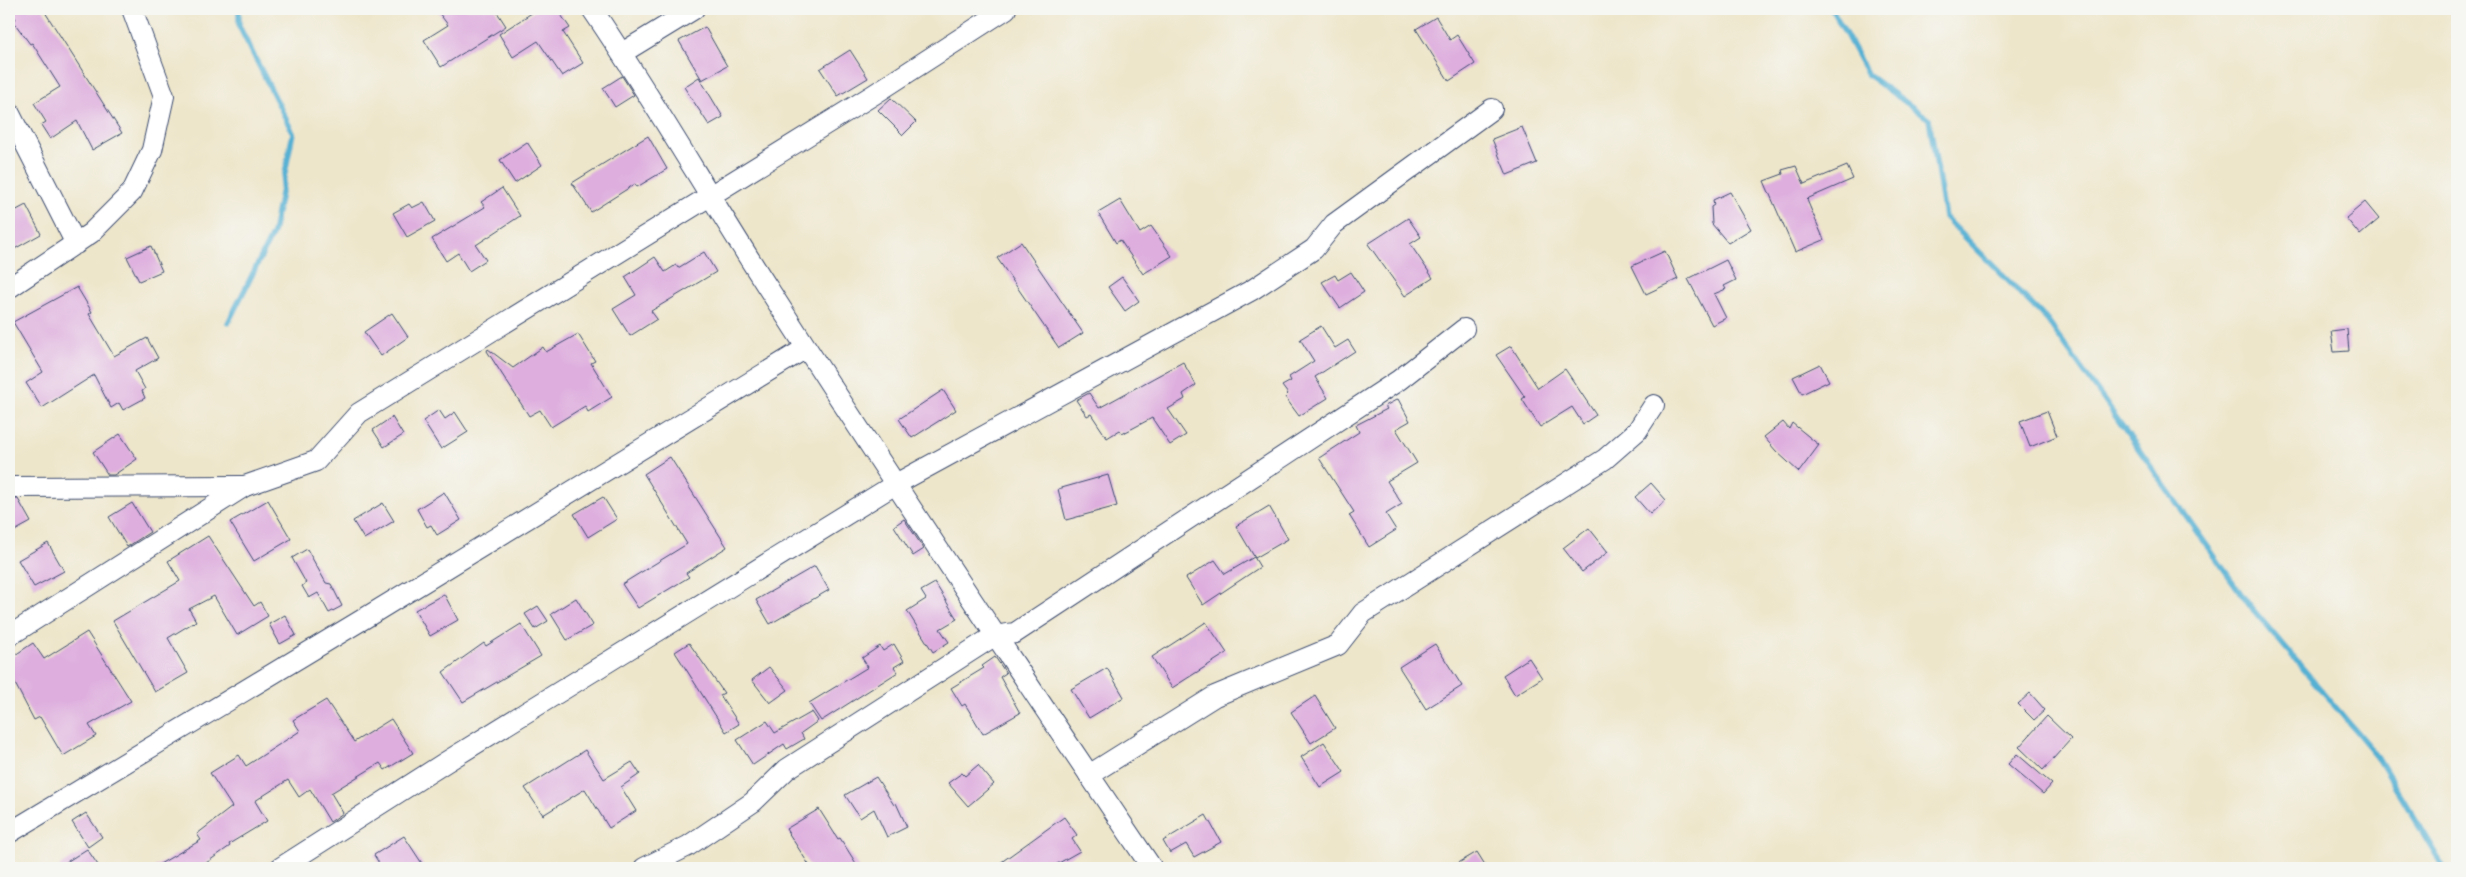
<svg xmlns="http://www.w3.org/2000/svg" width="2466" height="877" font-family="'IM FELL Double Pica',serif">
<rect width="100%" height="100%" fill="#f6f6f2"/>
<filter id="ink" filterUnits="userSpaceOnUse"><feTurbulence type="fractalNoise" baseFrequency=".02" numOctaves="2"/><feDisplacementMap in="SourceGraphic" scale="10" xChannelSelector="R" yChannelSelector="G"/><feConvolveMatrix kernelMatrix="1 2 1 2 8 2 1 2 1" color-interpolation-filters="sRGB"/></filter>
<filter id="wash" filterUnits="userSpaceOnUse"><feTurbulence type="fractalNoise" baseFrequency=".0096" numOctaves="4" result="noise"/><feDisplacementMap in="SourceGraphic" scale="20" xChannelSelector="R" yChannelSelector="G"/><feGaussianBlur stdDeviation="1.12" result="paint"/><feColorMatrix in="noise" values="0 0 0 0 0 0 0 0 0 0 0 0 0 0 0 0 0 1.4 0 .05"/><feComposite in="paint" operator="in"/></filter>
<g filter="url(#wash)">
<rect width="100%" height="100%" fill="#eee6cb"/>
<g fill="none" stroke-linecap="round" stroke-linejoin="round">
<g stroke="#55b0d3" stroke-width="5.5">
<polyline points="1832,9 1868,75 1929,119 1945,217 2047,320 2250,606 2377,756 2444,868"/>
<polyline points="228,323 273,233 293,133 239,26 239,9"/>
</g>
</g>
<g id="blocks">
<g fill="#deafde">
<polygon points="9,9 43,9 122,133 92,150 77,121 50,139 41,125 46,122 34,103 60,87 32,43 30,44 13,21 16,19"/>
<polygon points="436,9 495,9 506,26 441,67 424,40 448,25"/>
<polygon points="538,9 557,9 570,28 563,32 583,63 562,76 538,41 513,57 499,34"/>
<polygon points="1436,17 1450,40 1457,35 1475,64 1449,81 1416,29"/>
<polygon points="705,27 727,66 702,80 679,41"/>
<polygon points="850,50 868,78 838,96 820,69"/>
<polygon points="622,76 634,95 615,107 603,88"/>
<polygon points="699,77 723,117 709,125 684,87"/>
<polygon points="891,98 916,122 903,135 878,110"/>
<polygon points="1522,127 1537,163 1507,175 1492,139"/>
<polygon points="648,136 667,169 637,187 635,184 591,212 572,183"/>
<polygon points="527,142 542,165 515,183 500,160"/>
<polygon points="1796,166 1804,184 1847,166 1853,179 1809,198 1807,200 1824,240 1795,252 1764,181 1783,174 1782,170"/>
<polygon points="502,188 520,216 476,245 486,260 469,271 458,253 446,261 432,239 485,207 481,202"/>
<polygon points="1730,192 1751,229 1728,243 1712,224 1711,207 1714,205 1713,200"/>
<polygon points="1120,200 1140,233 1151,226 1172,256 1143,274 1120,240 1116,243 1098,213"/>
<polygon points="424,202 435,221 407,237 393,213 409,204 412,208"/>
<polygon points="2365,202 2379,219 2360,235 2346,218"/>
<polygon points="26,205 41,234 9,252 9,214"/>
<polygon points="1408,218 1421,237 1410,244 1433,278 1405,296 1368,244"/>
<polygon points="1021,242 1083,333 1059,348 997,258"/>
<polygon points="151,246 162,271 139,281 127,257"/>
<polygon points="1665,251 1678,279 1646,294 1632,266"/>
<polygon points="704,252 716,272 651,311 657,319 630,336 613,309 636,295 625,277 655,257 665,272 676,265 678,268"/>
<polygon points="1726,260 1736,280 1724,286 1726,289 1714,294 1726,318 1712,325 1688,279"/>
<polygon points="1351,272 1364,292 1340,308 1322,282 1335,275 1338,280"/>
<polygon points="1122,277 1139,301 1125,311 1108,287"/>
<polygon points="77,287 92,312 89,314 114,356 147,338 158,358 135,371 145,389 142,391 145,398 123,410 119,403 111,408 94,375 42,408 26,383 43,372 13,322"/>
<polygon points="392,313 408,337 381,356 364,332"/>
<polygon points="1321,326 1335,348 1348,340 1355,351 1315,377 1328,398 1299,416 1285,397 1288,394 1282,386 1291,381 1289,377 1314,361 1300,339"/>
<polygon points="2347,329 2349,351 2334,352 2331,331"/>
<polygon points="578,334 595,361 591,363 612,397 588,412 585,406 551,427 540,410 529,416 487,351 488,349 513,368 543,347 546,352"/>
<polygon points="1511,346 1538,388 1565,369 1596,415 1583,424 1572,407 1540,427 1522,399 1525,397 1496,355"/>
<polygon points="1183,362 1196,385 1183,394 1185,399 1168,409 1186,435 1170,445 1152,418 1122,434 1120,430 1107,438 1091,414 1087,416 1076,400 1089,393 1099,408"/>
<polygon points="1820,364 1829,381 1802,394 1793,377"/>
<polygon points="943,390 956,410 912,438 899,419"/>
<polygon points="1398,399 1410,421 1396,429 1417,463 1387,481 1402,504 1386,514 1396,530 1369,547 1349,515 1354,512 1319,458 1359,432 1356,425 1387,409 1385,406"/>
<polygon points="439,410 445,419 455,412 468,432 441,449 423,421"/>
<polygon points="2047,411 2057,436 2030,447 2020,421"/>
<polygon points="392,417 403,435 384,447 373,430"/>
<polygon points="1783,422 1789,429 1792,423 1819,445 1799,472 1776,451 1764,437"/>
<polygon points="120,434 137,459 114,475 108,475 93,452"/>
<polygon points="670,457 727,547 686,573 689,577 638,608 622,584 687,544 644,474"/>
<polygon points="1108,475 1117,506 1066,520 1058,489"/>
<polygon points="1651,483 1666,500 1650,514 1635,497"/>
<polygon points="444,492 461,520 437,535 431,525 427,527 417,509"/>
<polygon points="603,497 617,519 588,537 574,514"/>
<polygon points="9,499 18,499 31,522 9,534"/>
<polygon points="268,500 291,539 254,561 230,522"/>
<polygon points="132,503 150,532 127,547 109,517"/>
<polygon points="383,503 394,521 364,539 353,521"/>
<polygon points="1269,506 1288,539 1255,558 1236,526"/>
<polygon points="904,519 924,549 913,556 894,526"/>
<polygon points="1589,528 1608,552 1582,572 1563,548"/>
<polygon points="208,536 254,606 260,602 268,616 237,635 214,596 189,609 196,621 168,638 188,673 155,692 113,621 180,581 168,561"/>
<polygon points="48,543 64,571 34,587 18,560"/>
<polygon points="307,549 326,583 331,584 342,606 329,613 318,593 309,598 302,586 306,583 292,558"/>
<polygon points="1254,557 1260,567 1203,605 1186,578 1215,560 1225,574"/>
<polygon points="815,566 829,590 770,624 756,600"/>
<polygon points="935,583 957,619 940,629 949,642 933,652 907,611 926,599 921,591"/>
<polygon points="444,594 458,620 430,636 415,610"/>
<polygon points="576,598 593,625 567,640 551,614"/>
<polygon points="538,606 548,621 535,629 525,614"/>
<polygon points="285,615 296,635 280,644 269,624"/>
<polygon points="1206,622 1227,653 1172,688 1152,657"/>
<polygon points="521,624 541,656 463,702 443,672 484,643 486,646"/>
<polygon points="87,632 131,701 89,725 96,736 63,756 40,717 34,720 9,672 9,659 33,643 44,659"/>
<polygon points="689,643 724,693 720,695 739,724 726,732 675,652"/>
<polygon points="894,644 904,661 894,667 898,672 821,721 809,703 868,667 862,658 880,646 883,651"/>
<polygon points="1435,644 1462,686 1426,709 1399,667"/>
<polygon points="995,657 1006,673 1000,677 1020,713 983,734 965,704 962,706 951,688 984,668 982,666"/>
<polygon points="1529,658 1542,678 1515,695 1503,675"/>
<polygon points="769,667 788,690 770,703 752,680"/>
<polygon points="1107,668 1124,697 1089,718 1071,689"/>
<polygon points="2030,693 2045,710 2034,720 2018,704"/>
<polygon points="1315,696 1335,728 1311,743 1291,712"/>
<polygon points="326,700 354,742 391,719 413,753 385,770 380,763 331,793 343,813 330,822 310,789 299,797 288,780 255,801 267,821 229,844 230,846 199,868 153,868 201,840 197,834 232,807 210,773 239,755 246,766 300,731 293,720"/>
<polygon points="812,712 818,721 801,733 804,739 787,749 784,744 753,765 737,740 767,721 775,733"/>
<polygon points="2047,716 2071,739 2043,770 2019,747"/>
<polygon points="1324,742 1344,772 1320,787 1301,757"/>
<polygon points="585,750 604,779 632,762 640,774 621,787 636,811 609,828 585,789 543,815 525,788"/>
<polygon points="2017,754 2052,784 2043,794 2008,764"/>
<polygon points="978,765 994,784 968,806 948,783 962,773 965,776"/>
<polygon points="876,777 894,805 896,803 907,827 887,837 874,809 860,818 845,795"/>
<polygon points="819,809 838,839 840,838 859,868 811,868 786,829"/>
<polygon points="86,813 102,837 88,847 72,822"/>
<polygon points="1206,815 1221,842 1194,857 1186,844 1170,853 1163,841"/>
<polygon points="1064,817 1077,835 1072,839 1080,851 1050,868 993,868"/>
<polygon points="404,836 425,868 382,868 374,855"/>
<polygon points="87,849 100,868 57,868"/>
<polygon points="1477,852 1487,868 1450,868"/>
</g>
</g>
</g>
<g filter="url(#ink)">
<use href="#blocks" fill-opacity="0" stroke="#3b4a6e" stroke-width="1"/>
<g fill="none" stroke-linecap="round" stroke-linejoin="round">
<defs>
<g id="street">
<path d="M592 9C654 100 708 195 768 288 893 483 1022 676 1152 868"/>
<polyline points="622,53 694,9"/>
<polyline points="9,112 76,244"/>
<polyline points="9,288 91,233 132,192 152,150 164,96 132,9"/>
<polyline points="9,487 245,486"/>
<polyline points="9,636 245,486 316,461 359,413 873,95 1006,9"/>
<polyline points="1089,775 1215,696 1338,645 1363,613 1605,459 1637,431 1654,405"/>
<polyline points="9,833 365,618 806,348"/>
<polyline points="280,868 446,762 894,485 1252,290 1314,249 1334,224 1492,109"/>
<polyline points="644,868 688,846 753,802 787,769 994,636 1015,633 1399,380 1464,329"/>
</g>
</defs>
<use href="#street" stroke="#3b4a6e" stroke-width="22"/>
<use href="#street" stroke="#fff" stroke-width="20"/>
</g>
</g>
<rect width="2466" height="877" fill="none" stroke="#f6f6f2" stroke-width="30"/>
</svg>
